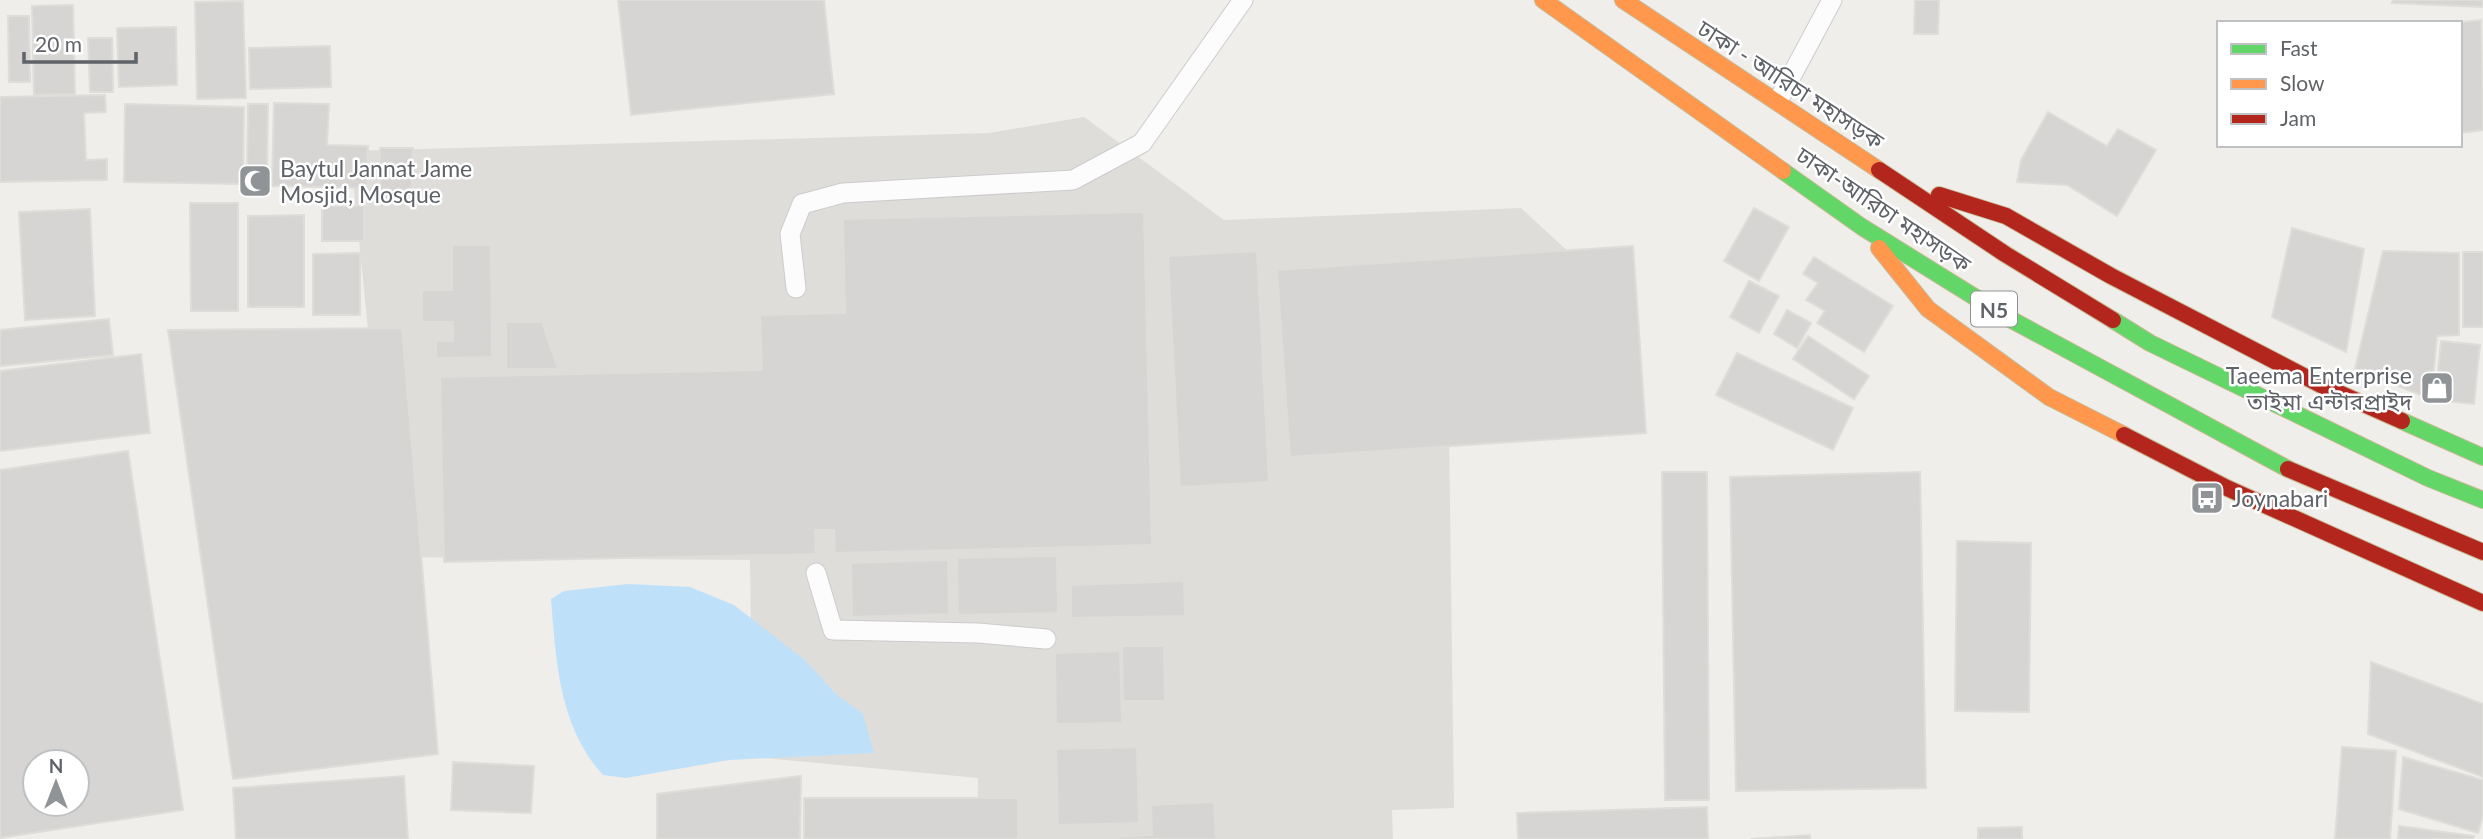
<svg xmlns="http://www.w3.org/2000/svg" width="2483" height="839" font-family="Lato,'Noto Sans Bengali',sans-serif">
<rect width="100%" height="100%" fill="#efeeea"/>
<polygon fill="#dfddda" points="1084,117 1224,220 1521,208 1599,280 1449,430 1454,808 1392,810 1393,839 977,839 978,778 753,757 750,560 391,557 350,151 989,133"/>
<path fill="#bfe0f9" d="M628 584 690 587 734 605 806 661 835 693 863 714 874 753 729 760 626 778 603 775C559 727 556 661 551 599L564 591Z"/>
<g fill="#d6d5d3" stroke="#deddd9" stroke-width="2" fill-rule="evenodd">
<polygon points="618,0 824,0 834,94 631,115"/>
<polygon points="1915,0 1939,0 1938,34 1914,34"/>
<polygon points="2393,0 2483,0 2483,7 2392,3"/>
<polygon points="243,1 246,98 197,99 195,2"/>
<polygon points="73,5 75,94 34,95 32,6"/>
<polygon points="8,16 29,16 30,82 9,82"/>
<polygon points="2481,20 2483,130 2460,133 2460,23 2452,23"/>
<polygon points="176,27 177,85 119,87 117,28"/>
<polygon points="88,38 112,38 113,92 90,92"/>
<polygon points="330,46 331,87 250,89 249,48"/>
<polygon points="105,95 106,112 84,113 86,160 107,159 107,180 0,182 0,97"/>
<polygon points="274,103 329,104 327,145 368,146 367,188 272,186"/>
<polygon points="125,104 244,107 243,184 124,182"/>
<polygon points="248,104 268,104 267,171 247,171"/>
<polygon points="2048,112 2107,146 2118,129 2156,150 2117,216 2067,185 2017,182 2021,160"/>
<polygon points="380,148 413,148 411,206 379,204"/>
<polygon points="190,203 238,203 238,311 191,311"/>
<rect x="322" y="206" width="42" height="35"/>
<polygon points="1754,208 1789,227 1759,281 1724,261"/>
<polygon points="90,209 95,316 25,320 19,212"/>
<polygon points="1144,212 1152,545 835,553 834,530 815,530 816,554 444,562 440,377 762,370 760,315 845,313 843,219"/>
<polygon points="304,215 304,307 248,307 248,216"/>
<polygon points="2292,228 2364,249 2346,352 2272,317"/>
<polygon points="452,245 491,245 492,357 436,358 436,341 453,341 453,322 422,322 422,290 452,290"/>
<polygon points="1633,246 1646,433 1290,457 1277,270"/>
<polygon points="1257,251 1269,482 1180,487 1168,256"/>
<polygon points="2383,251 2459,253 2459,335 2437,336 2431,399 2355,369"/>
<rect x="2463" y="252" width="20" height="75"/>
<polygon points="360,253 360,315 313,315 313,254"/>
<polygon points="1814,257 1893,306 1864,352 1817,323 1825,311 1806,300 1818,283 1803,274"/>
<polygon points="1749,281 1779,296 1759,333 1730,317"/>
<polygon points="1787,310 1811,323 1797,348 1774,334"/>
<polygon points="109,319 113,355 0,366 0,330"/>
<polygon points="506,322 542,322 558,369 506,369"/>
<polygon points="402,328 438,754 233,779 168,330"/>
<polygon points="1808,336 1869,376 1854,399 1793,359"/>
<polygon points="2441,341 2480,345 2474,404 2435,400"/>
<polygon points="1737,353 1853,408 1833,450 1716,395"/>
<polygon points="141,354 150,433 0,451 0,371"/>
<path d="M128 451 183 810 0 838V470ZM35 762H77V804H35Z"/>
<polygon points="1662,472 1707,472 1709,800 1665,800"/>
<polygon points="1920,472 1926,788 1736,791 1730,477"/>
<polygon points="1957,541 2031,543 2029,712 1955,711"/>
<polygon points="1057,556 1058,613 958,615 957,558"/>
<polygon points="948,560 949,614 852,617 851,563"/>
<polygon points="1184,581 1185,616 1071,618 1071,585"/>
<polygon points="1122,646 1164,646 1165,701 1123,701"/>
<polygon points="1120,651 1122,723 1056,724 1055,653"/>
<polygon points="2371,662 2483,704 2483,777 2368,734"/>
<polygon points="1137,747 1139,823 1058,825 1056,749"/>
<polygon points="2342,747 2396,751 2390,839 2335,839"/>
<polygon points="2403,757 2483,780 2483,816 2478,833 2399,809"/>
<polygon points="453,762 534,766 531,813 451,810"/>
<polygon points="404,776 408,839 236,839 233,788"/>
<polygon points="801,776 800,839 657,839 657,794"/>
<rect x="804" y="798" width="214" height="41"/>
<polygon points="1214,802 1216,839 1074,839 1152,835 1151,805"/>
<polygon points="1707,807 1708,839 1518,839 1517,813"/>
<polygon points="2399,826 2474,836 2473,839 2398,839"/>
<polygon points="2022,827 2022,839 1978,839 1978,828"/>
<polygon points="1810,835 1810,839 1750,839"/>
</g>
<g fill="none" stroke-linecap="round" stroke-linejoin="round">
<defs>
<g id="lane">
<polyline points="1778,101 1832,0"/>
<polyline points="796,288 790,234 802,204 843,193 1073,180 1142,143 1243,0"/>
<polyline points="816,573 833,630 978,633 1046,639"/>
</g>
<g id="fast">
<polyline points="1783,171 1862,227 2010,319 2288,469"/>
<polyline points="2113,320 2150,343 2428,478 2483,500"/>
<polyline points="2402,421 2483,457"/>
</g>
<g id="slow">
<polyline points="1543,0 1783,171"/>
<polyline points="1623,0 1879,170"/>
<polyline points="1879,248 1928,309 2049,397 2124,435"/>
</g>
<g id="jam">
<polyline points="1879,170 2005,254 2113,320"/>
<polyline points="1939,195 2006,216 2111,276 2321,385 2402,421"/>
<polyline points="2124,435 2227,488 2483,603"/>
<polyline points="2288,469 2483,552"/>
</g>
</defs>
<use href="#lane" stroke="#cbcccc" stroke-width="21"/>
<use href="#fast" stroke="#c8b996" stroke-width="18"/>
<use href="#slow" stroke="#c8b996" stroke-width="18"/>
<use href="#jam" stroke="#c8b996" stroke-width="18"/>
<use href="#lane" stroke="#fdfcfc" stroke-width="19"/>
<use href="#fast" stroke="#63d668" stroke-width="16"/>
<use href="#slow" stroke="#ff974d" stroke-width="16"/>
<use href="#jam" stroke="#b3261e" stroke-width="16"/>
</g>
<defs>
<symbol id="mosque-square" viewBox="-11 -11 22 22"><rect x="-9" y="-9" width="18" height="18" rx="4" fill="#919496" stroke="#fff"/><path d="M3.5-4.9A6 6 0 1 0 3.5 4.9A5 5 0 1 1 3.5-4.9Z" fill="#fff"/></symbol>
<symbol id="shop-square" viewBox="-11 -11 22 22"><rect x="-9" y="-9" width="18" height="18" rx="4" fill="#919496" stroke="#fff"/><path d="M-5-2.5h2.3a2.7 3.5 0 0 1 5.4 0H5L5.5 6h-11ZM-1.5-2.5h3a1.5 2.3 0 0 0-3 0Z" fill="#fff"/></symbol>
<symbol id="bus-square" viewBox="-11 -11 22 22"><rect x="-9" y="-9" width="18" height="18" rx="4" fill="#919496" stroke="#fff"/><path d="M-5-6H5V4H4V6H2V4H-2V6H-4V4H-5ZM-3.5-4V0h7V-4ZM-3.5 1.2v1.5H-2V1.2ZM2 1.2v1.5H3.5V1.2Z" fill="#fff"/></symbol>
</defs>
<g fill-rule="evenodd">
<use href="#mosque-square" x="236" y="162" width="38" height="38"/>
<use href="#shop-square" x="2418" y="369" width="38" height="38"/>
<use href="#bus-square" x="2188" y="479" width="38" height="38"/>
</g>
<g text-anchor="middle" dominant-baseline="central" stroke-width="5" stroke-linejoin="round" paint-order="stroke">
<rect fill="#fff" stroke="#8f9295" stroke-width="2" x="1971" y="291.5" width="46" height="35" rx="5"/>
<g font-size="21" font-weight="bold" fill="#5f6368">
<text x="1994" y="309">N5</text>
</g>
<g font-size="23" fill="#5f6368" stroke="#fff">
<text transform="translate(1791 84) rotate(33)">ঢাকা - আরিচা মহাসড়ক</text>
<text transform="translate(1884 209) rotate(34)">ঢাকা-আরিচা মহাসড়ক</text>
</g>
<g font-size="23" fill="#5f6368" stroke="#fff" text-anchor="start">
<text x="280" y="168">Baytul Jannat Jame<tspan x="280" dy="26">Mosjid, Mosque</tspan></text>
<text x="2412" y="375" text-anchor="end">Taeema Enterprise<tspan x="2412" dy="26">তাইমা এন্টারপ্রাইদ</tspan></text>
<text x="2232" y="498">Joynabari</text>
</g>
</g>
<rect x="2217" y="21" width="245" height="126" fill="#ffffff" stroke="#bfc1c3" stroke-width="2"/>
<rect x="2231" y="44" width="35" height="10" fill="#63d668" stroke="#bfc1c3" stroke-width="2"/>
<text x="2280" y="56" font-size="21" fill="#5f6368">Fast</text>
<rect x="2231" y="79" width="35" height="10" fill="#ff974d" stroke="#bfc1c3" stroke-width="2"/>
<text x="2280" y="91" font-size="21" fill="#5f6368">Slow</text>
<rect x="2231" y="114" width="35" height="10" fill="#b3261e" stroke="#bfc1c3" stroke-width="2"/>
<text x="2280" y="126" font-size="21" fill="#5f6368">Jam</text>
<g transform="translate(56 783)"><circle r="33" fill="#ffffff" stroke="#bfc1c3" stroke-width="2"/>
<path d="M0-5L12 26L0 18L-12 26Z" fill="#919496"/>
<text y="-10" font-size="19" font-weight="bold" text-anchor="middle" fill="#5f6368">N</text>
</g>
<path d="M24 52v10h112v-10" fill="none" stroke="#5f6368" stroke-width="3.5"/>
<text x="35" y="52" font-size="21" fill="#5f6368" stroke="#ffffff" stroke-width="5" paint-order="stroke">20 m</text>
</svg>
